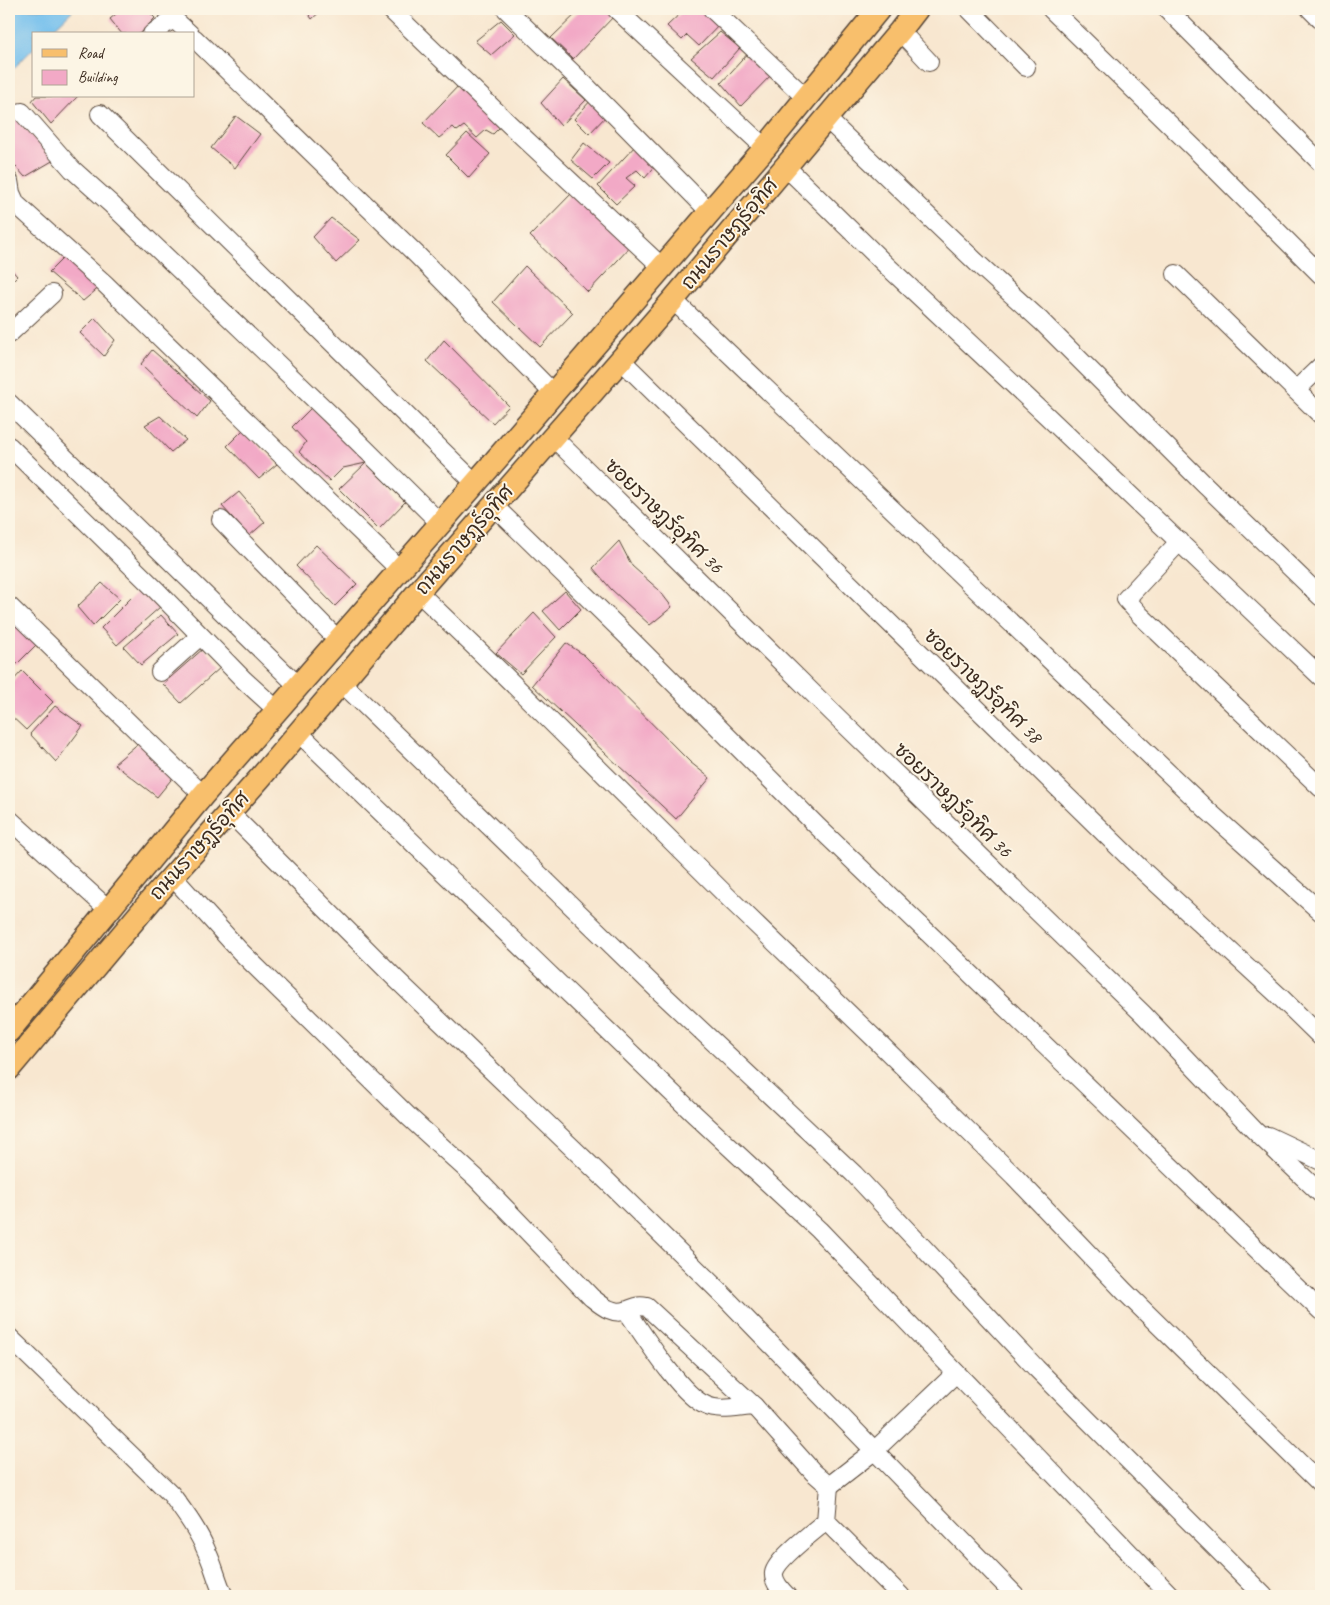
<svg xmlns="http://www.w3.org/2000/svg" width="1330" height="1605" font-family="Caveat,'Playpen Sans Thai',sans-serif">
<rect width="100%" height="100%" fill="#fcf5e5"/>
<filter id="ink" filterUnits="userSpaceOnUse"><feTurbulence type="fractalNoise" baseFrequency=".02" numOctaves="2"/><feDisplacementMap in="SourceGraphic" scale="10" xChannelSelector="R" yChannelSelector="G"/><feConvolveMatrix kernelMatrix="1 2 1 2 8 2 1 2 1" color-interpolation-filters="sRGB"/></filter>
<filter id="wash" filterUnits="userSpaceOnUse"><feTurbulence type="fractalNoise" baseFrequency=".0096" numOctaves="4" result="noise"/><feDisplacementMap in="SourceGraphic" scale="20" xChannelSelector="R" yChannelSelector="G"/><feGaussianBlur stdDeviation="1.12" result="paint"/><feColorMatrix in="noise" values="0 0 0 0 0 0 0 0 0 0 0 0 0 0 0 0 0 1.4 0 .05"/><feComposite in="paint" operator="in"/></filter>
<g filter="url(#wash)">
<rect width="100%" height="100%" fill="#f8e7d0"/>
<polygon fill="#74c0ed" stroke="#587586" points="9,9 74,9 48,34 34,34 34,48 9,73"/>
<g id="blocks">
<g fill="#f2a9c6">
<polygon points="122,9 146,9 155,18 140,34 122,34 110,19"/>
<polygon points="305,9 323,9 312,19"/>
<polygon points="581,9 608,9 615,15 573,59 551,38"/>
<polygon points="685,9 703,9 721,23 699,46 687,35 682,40 667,26"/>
<polygon points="501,20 515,34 491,55 475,41"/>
<polygon points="720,32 740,48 714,77 691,58"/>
<polygon points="751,50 773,73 741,106 721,83"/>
<polygon points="563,79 586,100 561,126 541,103"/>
<polygon points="460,84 501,126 493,134 486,130 477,138 464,126 457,131 453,127 439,138 423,123"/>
<polygon points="36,96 78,96 51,124 32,101"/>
<polygon points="592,99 608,114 589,134 574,119"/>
<polygon points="9,110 54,160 25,177 9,159"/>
<polygon points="236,116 260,134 235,168 211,148"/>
<polygon points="467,133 490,154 469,178 446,155"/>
<polygon points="584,143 609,163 593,179 571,160"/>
<polygon points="636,145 657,164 645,178 637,170 626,178 635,186 616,204 598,186"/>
<polygon points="575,190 632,245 588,292 530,236"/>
<polygon points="331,218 360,240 336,263 313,237"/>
<polygon points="65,256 101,286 83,301 49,272"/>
<polygon points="525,266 573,313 540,347 493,302"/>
<polygon points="9,267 17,276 9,284"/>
<polygon points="95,318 115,340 104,356 80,333"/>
<polygon points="444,340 509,406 493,423 427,361"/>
<polygon points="152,350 210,401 197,418 141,364"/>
<polygon points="312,407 366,458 366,463 343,468 330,481 299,452 306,442 292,427"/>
<polygon points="160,416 186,440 171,452 145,425"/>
<polygon points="243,430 277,464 259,479 227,446"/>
<polygon points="366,463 405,502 379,529 339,489"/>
<polygon points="239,492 265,522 249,536 222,506"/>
<polygon points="619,541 632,566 659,590 672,607 650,625 611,589 593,568"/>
<polygon points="316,545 357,584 335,606 296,566"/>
<polygon points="102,583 120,599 93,626 77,607"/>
<polygon points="144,585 160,607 117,645 101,628"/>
<polygon points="565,591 581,609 560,630 543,611"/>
<polygon points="534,613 556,637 521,674 496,653"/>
<polygon points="161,615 178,634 141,665 124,647"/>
<polygon points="15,618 39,642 16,665 9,657 9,623"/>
<polygon points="566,643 584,655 690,762 710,778 676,819 532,685"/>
<polygon points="204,648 221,667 181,703 163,684"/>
<polygon points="22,671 53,702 26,730 9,714 9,685"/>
<polygon points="55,706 83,726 56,762 30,734"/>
<polygon points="141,741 175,775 157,797 114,764"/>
</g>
</g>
</g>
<g filter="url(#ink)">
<use href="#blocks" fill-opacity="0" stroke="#574639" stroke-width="1"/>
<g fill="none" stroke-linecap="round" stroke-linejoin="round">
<defs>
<g id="minor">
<polyline points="390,9 508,123 662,267"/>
<polyline points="506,9 589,89 710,212"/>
<polyline points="616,9 765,148"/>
<polyline points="712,9 806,98"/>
<polyline points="969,9 1026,67"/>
<polyline points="1051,9 1197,151 1321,275"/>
<polyline points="1167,9 1321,163"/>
<polyline points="1310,9 1321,20"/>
<polyline points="900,31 929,62"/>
<polyline points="152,34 171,20 176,21 190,34"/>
<polyline points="194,38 417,255 553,393"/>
<polyline points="22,112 72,169 111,204 335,419 440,523"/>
<polyline points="100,114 475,483"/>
<polyline points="826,118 976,262 1041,321 1204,484 1321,597"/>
<polyline points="786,167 886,265 1047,416 1321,677"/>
<polyline points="9,181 11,193 16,204 105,284 399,569"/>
<polyline points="1176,274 1321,415"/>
<polyline points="673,300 1207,810 1321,912"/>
<polyline points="9,334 52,294"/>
<polyline points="621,360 1141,869 1278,995 1321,1037"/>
<polyline points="1296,390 1321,366"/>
<polyline points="9,403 298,686"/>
<polyline points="554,438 834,714 1143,1014 1254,1130 1321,1194"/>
<polyline points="9,446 157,591 244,680 277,710"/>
<polyline points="494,506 625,634 817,826 1321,1311"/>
<polyline points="221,520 338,640"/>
<polyline points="1180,541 1126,599 1140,615 1321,788"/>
<polyline points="418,592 505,676 734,903 875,1039 1014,1176 1125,1292 1321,1484"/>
<polyline points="9,606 203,795"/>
<polyline points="160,672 200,636"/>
<polyline points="341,682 656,988 854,1174 1036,1368 1264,1596"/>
<polyline points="298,732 693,1113 819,1230 1171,1596"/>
<polyline points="229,812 396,979 608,1182 721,1293 1016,1596"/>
<polyline points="9,819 109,910"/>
<path d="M172 876 240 951 409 1117 476 1178 591 1297C601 1305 613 1316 628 1310 636 1307 638 1305 647 1307L754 1406 813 1472 829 1486 826 1521C814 1531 776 1560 774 1573 773 1582 781 1590 787 1596"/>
<polyline points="1268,1136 1321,1161"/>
<path d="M627 1311C643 1334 680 1394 705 1405 719 1412 738 1407 754 1406"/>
<path d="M9 1337 171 1494C185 1513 198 1530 207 1552 214 1566 217 1582 224 1596"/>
<polyline points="829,1486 874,1451 956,1373"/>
<polyline points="826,1521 901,1596"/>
</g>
<g id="major">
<polyline points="9,1031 203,795 501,454 765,148 879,9"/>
<polyline points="9,1069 152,899 260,778 418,592 673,300 900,31 917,9"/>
</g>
</defs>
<use href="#minor" stroke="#574639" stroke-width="20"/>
<use href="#major" stroke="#574639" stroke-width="25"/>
<use href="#minor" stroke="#fff" stroke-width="18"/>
<use href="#major" stroke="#f8bf6c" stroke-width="22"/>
</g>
</g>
<g text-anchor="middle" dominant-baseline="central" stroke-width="4" stroke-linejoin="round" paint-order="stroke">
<g font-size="20" fill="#3b2a1e" stroke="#fcf5e5">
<text transform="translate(729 234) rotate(-50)">ถนนราษฎร์อุทิศ</text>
<text transform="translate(664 516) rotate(44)">ซอยราษฎร์อุทิศ 36</text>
<text transform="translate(464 540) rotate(-49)">ถนนราษฎร์อุทิศ</text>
<text transform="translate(983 686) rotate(44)">ซอยราษฎร์อุทิศ 38</text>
<text transform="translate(953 800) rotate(44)">ซอยราษฎร์อุทิศ 36</text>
<text transform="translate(199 846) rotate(-48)">ถนนราษฎร์อุทิศ</text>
</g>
</g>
<rect width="1330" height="1605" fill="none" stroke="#fcf5e5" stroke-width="30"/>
<rect x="32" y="32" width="162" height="65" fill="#fcf5e5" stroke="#afa495"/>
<rect x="42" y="49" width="25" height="8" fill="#f8bf6c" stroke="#afa495"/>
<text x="78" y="58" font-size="15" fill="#3b2a1e">Road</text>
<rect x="42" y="70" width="25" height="15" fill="#f2a9c6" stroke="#afa495"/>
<text x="78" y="82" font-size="15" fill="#3b2a1e">Building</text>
</svg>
